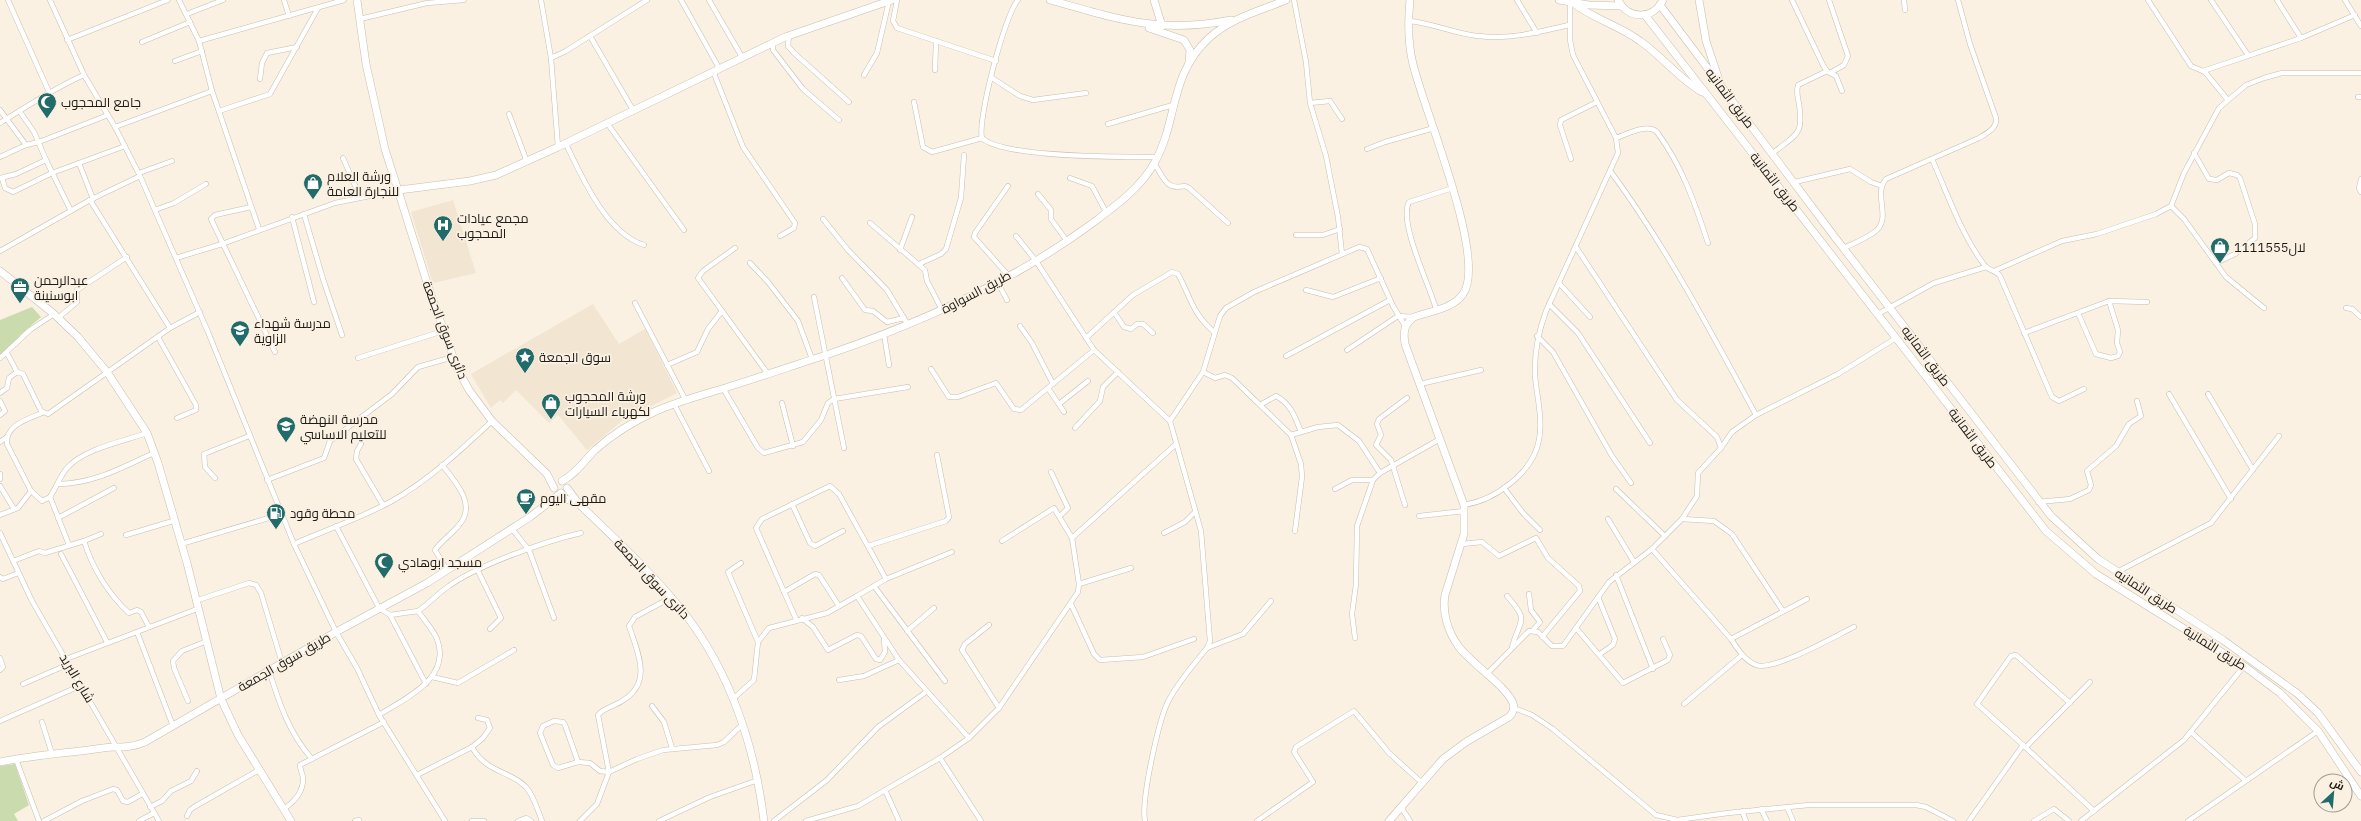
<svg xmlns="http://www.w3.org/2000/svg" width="2361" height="821" font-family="'IBM Plex Sans',Cairo,sans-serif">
<rect width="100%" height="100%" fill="#faf1e3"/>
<g fill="#f2e5d1">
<polygon points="453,200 476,273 433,283 411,212"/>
<polygon points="593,304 619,344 645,329 677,393 623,420 587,450 558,415 549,423 516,390 503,403 500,400 491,408 471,374"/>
</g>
<g fill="#cadbad">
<polygon points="32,307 41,317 20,335 8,351 0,357 0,320"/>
<polygon points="15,764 29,805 14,814 18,821 0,821 0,766"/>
</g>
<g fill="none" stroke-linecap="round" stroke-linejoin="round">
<defs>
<g id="street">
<polyline points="8,0 49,92"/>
<polyline points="50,0 84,75 115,127 140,176 208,332 294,544 336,632 357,668 379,715 445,821"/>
<polyline points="179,0 199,41 212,91 259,229"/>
<polyline points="284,0 289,16"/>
<polyline points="541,0 551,58 566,51 647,0"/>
<polyline points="681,0 719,68"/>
<polyline points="709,0 742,57"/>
<polyline points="897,0 893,21 897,28 996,61"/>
<path d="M1018 0C1005 14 977 120 982 138 1003 158 1124 157 1157 157"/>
<polyline points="1294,0 1306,62 1310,103 1326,156 1338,217 1342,254"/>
<polyline points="1517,0 1537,33"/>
<polyline points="1792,0 1823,65 1827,71 1836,76 1842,91"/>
<polyline points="1829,0 1848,56 1844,65 1830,73"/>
<polyline points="1904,0 1905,10"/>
<polyline points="2148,0 2191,66 2205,72 2227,99"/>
<polyline points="2211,0 2248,55"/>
<polyline points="2277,0 2301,38"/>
<polyline points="2345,0 2361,26"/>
<polyline points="187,14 223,0"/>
<polyline points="360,19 427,3 464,0"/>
<path d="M1409 21C1433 23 1455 34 1478 36 1510 40 1538 32 1569 25"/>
<polyline points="590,36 633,110"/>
<polyline points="789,36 788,46 794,53 849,102"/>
<polyline points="67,40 168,0"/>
<polyline points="199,41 344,0"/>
<polyline points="142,42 190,22"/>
<polyline points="773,43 773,50 803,89 839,120"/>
<polyline points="551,58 558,147"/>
<polyline points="175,61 202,51"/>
<polyline points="935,70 936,41"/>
<polyline points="713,71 743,147 795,223 794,228 780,236"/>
<polyline points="2203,71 2301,38 2355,15"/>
<polyline points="864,75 877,53 889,1"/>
<polyline points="992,78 1020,96 1033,100 1086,93"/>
<polyline points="260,79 262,63 267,53 297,47"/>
<polyline points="2358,97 2361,97"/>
<polyline points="914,102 923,147 932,152 982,138"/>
<polyline points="1310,103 1330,101 1342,119"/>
<polyline points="0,110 26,145"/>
<polyline points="219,111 270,94 318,8"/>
<polyline points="509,114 527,162"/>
<path d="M0 123C28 106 54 88 84 75"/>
<polyline points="607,123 684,230"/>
<polyline points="1108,124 1173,105"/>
<polyline points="115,127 212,91"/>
<path d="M1616 138C1628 134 1647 123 1657 132 1682 166 1695 203 1708 243"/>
<path d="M566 144C582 177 606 233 644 245"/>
<polyline points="1367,149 1385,142 1434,128"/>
<path d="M1773 153C1796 134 1804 136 1799 104 1798 98 1796 92 1798 85L1827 71"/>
<polyline points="2194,153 2209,179 2217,180 2229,173 2237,175 2240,178 2255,224 2255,238 2235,254 2216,263"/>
<polyline points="0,157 26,145 39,142 108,115"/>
<polyline points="343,158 360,197"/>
<polyline points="1571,159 1560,125 1561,120 1597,102"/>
<path d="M1932 159C1948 195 1961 234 1985 266 1989 271 1996 270 2000 276L2052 397 2059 401 2084 389"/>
<polyline points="46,160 71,211"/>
<polyline points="79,163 93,199"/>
<path d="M1154 163C1165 179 1165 190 1185 186L1189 188 1228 223"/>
<path d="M1611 172C1667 248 1711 332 1756 415"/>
<polyline points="139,173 172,161"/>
<polyline points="0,178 16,174 46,160 34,132 20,112"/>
<polyline points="2,178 5,188 13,192 52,173 125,146"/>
<polyline points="1070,178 1092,186 1106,212"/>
<polyline points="2361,179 2359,188 2361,192"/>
<polyline points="1795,182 1850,169 1871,182 1882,186"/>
<polyline points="1038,194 1051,210 1051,219 1067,241"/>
<polyline points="2171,206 2184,219 2226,277 2264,308"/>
<polyline points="251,207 215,215 211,219 275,352"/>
<polyline points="155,210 174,203 206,184"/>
<polyline points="304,214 323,279 342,335"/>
<polyline points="292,217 314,302"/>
<polyline points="823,219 848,250 887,290 908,325"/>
<polyline points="870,223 925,270 927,281 942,310"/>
<polyline points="1296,235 1323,235 1340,229"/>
<path d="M1016 236 1036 261 1094 350 1170 421 1201 531 1210 641 1207 648C1194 664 1180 680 1170 698 1159 716 1141 800 1145 821"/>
<polyline points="735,248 703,271 698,278 768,374"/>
<path d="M1844 248C1854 243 1868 238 1877 230 1891 216 1873 194 1886 179L1979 138C1987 133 1997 129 1996 118L1970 44 1958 0"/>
<polyline points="900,250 912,217"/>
<polyline points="0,251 90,200 140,176"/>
<polyline points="176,258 222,244 335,203 399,190"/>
<polyline points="750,263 768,282 798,321 812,359"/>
<polyline points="919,264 941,254 946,249 961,198 964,155"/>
<polyline points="1994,271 2062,241 2097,234 2156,214 2171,206 2184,173 2219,108 2246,85 2264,78 2282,73 2361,73"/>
<polyline points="1008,275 974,237 975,233 1008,186"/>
<polyline points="842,278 865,310 873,311 887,322 904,318"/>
<polyline points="997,281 1007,300"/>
<polyline points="1559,283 1590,317"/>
<polyline points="1306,290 1333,297 1381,278"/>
<polyline points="814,297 844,448"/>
<polyline points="635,303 685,399"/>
<polyline points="1549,304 1578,333 1650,443"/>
<polyline points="2346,308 2352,309 2361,317"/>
<path d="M1436 309C1430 286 1398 222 1409 202L1453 188"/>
<polyline points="1114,312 1124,327 1131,329 1137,324 1143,324 1153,333"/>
<polyline points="2078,313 2096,354 2111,358 2118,356 2120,352 2117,343 2118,330 2109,301"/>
<polyline points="1878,314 1934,283 1986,267"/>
<polyline points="58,318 77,302 77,290 127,257"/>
<polyline points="1020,326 1032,343 1053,384"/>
<polyline points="170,328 200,312"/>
<polyline points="2024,333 2109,301 2147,302"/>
<polyline points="884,334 889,365"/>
<polyline points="1537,336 1553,352 1612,456 1631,483"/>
<polyline points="158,337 196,405 196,410 177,418"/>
<path d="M1086 338 1133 295 1172 272 1178 274C1191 298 1192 313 1214 332"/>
<polyline points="1347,350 1398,316 1414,317"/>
<polyline points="7,353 17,372 23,374 41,411 48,414 170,328 90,200"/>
<polyline points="1286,356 1390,300"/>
<polyline points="0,358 30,330 54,314"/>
<polyline points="358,358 443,331"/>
<polyline points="667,365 697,352 708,329 722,311"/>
<polyline points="931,369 949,397 958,397 996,383 1014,409 1021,410 1094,350"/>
<polyline points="1203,372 1215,378 1225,375 1232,378 1291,435 1301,464 1302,477 1295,531"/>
<polyline points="1420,384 1481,370"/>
<polyline points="723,388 758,448 764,453 803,442 821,420 828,403 834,399 908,387"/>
<polyline points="1048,388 1064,412"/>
<polyline points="0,393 7,388 9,378 17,372"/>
<polyline points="2169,394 2231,499"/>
<polyline points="2208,394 2253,470"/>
<polyline points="0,401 5,411 0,415"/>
<polyline points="782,403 793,446"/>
<polyline points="674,404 709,471"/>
<polyline points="1059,404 1088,381"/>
<path d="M1260 405 1276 396C1291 404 1295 417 1301 432"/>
<polyline points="1170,421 1203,372 1220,316 1226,308 1254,292 1359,247 1367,249 1393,306 1405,326"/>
<polyline points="1075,428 1100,401 1103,387 1118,372"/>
<polyline points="1291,435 1318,427 1338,425 1359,441 1380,473"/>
<polyline points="0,442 7,437"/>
<polyline points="361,444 357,451 356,459 383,505"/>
<polyline points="1721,448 1732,432 1756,415 1838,374 1896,338"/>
<path d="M442 465C456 482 477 505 459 525 452 534 441 541 435 550L447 570"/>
<polyline points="1051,472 1068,508 1060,516"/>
<polyline points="0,474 0,479"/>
<polyline points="215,478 205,467 204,454 249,436"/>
<polyline points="267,480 324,458 330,441 392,394 418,367 453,357"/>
<path d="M58 484C94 484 122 467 154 453"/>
<polyline points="0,486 14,509"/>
<polyline points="1504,488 1523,513 1540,530"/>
<polyline points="1335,489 1352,480 1373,480"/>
<polyline points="1616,489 1665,536"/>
<path d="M31 491 7 444C5 425 28 419 42 413"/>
<path d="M50 497C56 488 60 476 67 468 83 449 124 441 147 433"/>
<polyline points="2038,502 2070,499 2089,490 2091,485 2087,471 2116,446 2129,424 2141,416 2137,401"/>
<polyline points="792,504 810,543 815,546 843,531"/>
<polyline points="1405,505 1391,460 1376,445 1381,435 1377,424 1379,419 1407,398"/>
<path d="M1464 505C1495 500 1533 473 1539 440 1543 420 1537 397 1535 376 1534 353 1538 333 1546 311L1618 153 1616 138 1573 55 1570 40V3"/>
<polyline points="0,515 18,508 31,491 42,501 50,497 69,545"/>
<polyline points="1419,516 1464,511"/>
<polyline points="58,518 114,488"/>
<polyline points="1608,519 1634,562"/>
<polyline points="1682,519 1714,521 1732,534 1783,611"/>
<polyline points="336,526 379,608 390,615 418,611"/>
<polyline points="512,529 529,550 554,618"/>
<polyline points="0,533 32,601 159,821"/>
<polyline points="1164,533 1185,522 1195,512"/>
<polyline points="126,535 173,521"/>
<polyline points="84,541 101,534"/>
<polyline points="1002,541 1054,508 1072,538"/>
<polyline points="181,544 282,514"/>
<path d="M294 544C326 530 361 518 392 501 429 480 461 450 492 421"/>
<polyline points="1462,544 1482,542 1499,556 1536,538 1548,558 1579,586 1580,591 1542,637"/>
<polyline points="868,546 946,521 949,517 937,455"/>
<path d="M1652 549 1731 639C1737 648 1745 661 1756 665 1773 672 1835 636 1854 627"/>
<polyline points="61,554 107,642"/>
<path d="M13 561 39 551 45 553 84 541C92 567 108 594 129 613L137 610 141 612 149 627"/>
<polyline points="741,563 728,572 758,642"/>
<polyline points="478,571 501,618 490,629"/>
<polyline points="2117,572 2211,523 2279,436"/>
<polyline points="1616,575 1653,669"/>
<polyline points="0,577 3,579 18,573"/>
<polyline points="1079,584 1131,568"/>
<polyline points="874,586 945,681"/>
<polyline points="784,592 815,574 819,575 839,606"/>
<polyline points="1529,594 1531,610 1540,622 1533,630"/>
<polyline points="857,596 886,579 952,552"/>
<path d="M1507 596C1530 622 1520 618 1512 647"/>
<polyline points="1598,597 1615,639 1613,645 1600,654"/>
<polyline points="195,601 249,583 256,585 261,593 282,663"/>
<polyline points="1071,604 1094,654 1100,660 1143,657 1194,639"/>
<polyline points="390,615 426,684"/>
<polyline points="802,618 813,627 828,650 857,635 861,636 876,659 880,660 885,652 884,639"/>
<polyline points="796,619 756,528 762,519 830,486 839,494 886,579"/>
<polyline points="989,625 965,644 962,650 999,708"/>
<polyline points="1576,628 1623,683 1668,660 1670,655 1663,639"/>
<polyline points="907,631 934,608"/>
<polyline points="137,632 173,726"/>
<polyline points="1355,638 1352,614 1356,584 1357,526 1373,480 1380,473 1440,439"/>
<polyline points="1731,639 1807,599"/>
<polyline points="1207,648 1243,634 1271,601"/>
<polyline points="0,658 3,667 0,670"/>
<polyline points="66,659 197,609"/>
<path d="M269 670C279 703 289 733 312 759"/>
<polyline points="1486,675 1529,631 1538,632 1552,646 1563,646 1609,582 1652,549 1682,519 1697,496 1698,473 1721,448 1717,437 1677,400 1576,247"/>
<polyline points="432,677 458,683 514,650"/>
<polyline points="839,680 864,676 899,660"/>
<polyline points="23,684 69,664"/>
<polyline points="734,698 754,680 758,642 769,628 827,613 857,596 899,660 969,738"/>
<polyline points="188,701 174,668 173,661 182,651 207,641"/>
<polyline points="1684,704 1742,655"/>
<polyline points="652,706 664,722 672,748"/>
<polyline points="1514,708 1532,715 1553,729 1656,815 1677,820 1728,813 1809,805 1916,805 1926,807 1953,821"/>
<path d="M379 715C406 698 452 678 437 639 433 629 424 620 418 611 429 604 438 593 449 586 478 565 546 541 581 533"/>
<polyline points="0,721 82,685"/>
<polygon points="554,721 563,722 565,725 578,762 558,768 553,765 540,733 543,726"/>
<polyline points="42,722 52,754"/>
<polyline points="2192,733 2245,780"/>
<polyline points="2023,745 1977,704 2011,656 2016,655 2070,703"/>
<polyline points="472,747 483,738 490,728 487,720 478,718"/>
<polyline points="2026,747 2090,682"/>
<polyline points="940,758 981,821"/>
<polyline points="16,759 39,821"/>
<polyline points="578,762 590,763 600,771 609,772 637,759 663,750 717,745 724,742 743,724"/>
<path d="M417 775 472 747C486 773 511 771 526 787 534 796 538 811 542 821"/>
<polyline points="885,790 899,821"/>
<polyline points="150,807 162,801 171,791 191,781 197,771"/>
<polyline points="1401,807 1410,821"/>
<polyline points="1787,807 1793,821"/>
<path d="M284 809C294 802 304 791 303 777 302 773 300 769 300 765L384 722"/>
<polyline points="1761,809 1767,821"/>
<polyline points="1742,811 1746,821"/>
<polyline points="187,816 190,810 194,807 259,770"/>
<polyline points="44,821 82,801 113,789 117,790 123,801 128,802 142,794"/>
<polyline points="139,821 154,813"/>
<polyline points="355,821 359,820"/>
<polyline points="472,821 484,821"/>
<polyline points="518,821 526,818 531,821"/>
<path d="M580 821 597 804 609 772 598 715C603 708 615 706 622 701 653 683 638 653 629 626L635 617 672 597"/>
<polyline points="659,821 710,797 758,780"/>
<polyline points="774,821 827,780 878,727 926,692"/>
<polyline points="806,821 858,806 940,758 969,738 999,708 1078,592 1079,584 1072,538 1175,445"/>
<polyline points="1257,821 1313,782 1294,752 1296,747 1354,711 1389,753 1421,782"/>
<polyline points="1969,821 2023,745 2094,811"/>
<polyline points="2034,821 2054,809 2069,821"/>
<polyline points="2081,821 2184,740 2244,666"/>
<polyline points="2188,821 2318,731"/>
</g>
<g id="secondary">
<polyline points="357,0 366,64 385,149 430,292 457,368 469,390 492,421 547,474 554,488"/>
<path d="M1050 0C1117 19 1161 34 1231 20"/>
<polyline points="1154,0 1162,26"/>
<polyline points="1559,0 1589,5 1621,6"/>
<path d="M1618 0C1628 20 1653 20 1663 0"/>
<polyline points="1699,0 1706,41 1719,80"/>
<path d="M1573 3C1593 19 1619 25 1640 41 1662 56 1679 79 1702 92"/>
<polyline points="1660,5 1834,236 2051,516 2098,559 2223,640 2298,694 2318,713 2361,772"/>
<polyline points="1645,15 2046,531 2096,574 2244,666 2280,693 2318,731 2361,796"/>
<polyline points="1149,28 1184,40 1190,50 1189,62"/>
<polyline points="399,190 470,181 496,175 558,147 785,37 892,0"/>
<polyline points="0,271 54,314 78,337 107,372 147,433 158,463 187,563 221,699 238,735 291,821"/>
<path d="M562 481C576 474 584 461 595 450 613 434 634 421 656 411 679 401 702 395 725 388 760 377 795 365 829 354 920 323 1012 282 1090 225 1114 207 1140 189 1155 162 1178 120 1169 75 1209 38 1231 18 1259 11 1286 0"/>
<path d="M567 488 579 504C610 534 643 564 671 597 726 659 754 740 764 821"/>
<polyline points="553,500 563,498 577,503"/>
<path d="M0 762C34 755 69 753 103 748 120 746 128 749 145 742L336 632 427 583 530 517 561 493"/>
<path d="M1389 821 1443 759 1466 742 1509 717C1513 713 1515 709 1513 703 1506 686 1472 664 1459 647 1448 632 1442 613 1445 595L1464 534V505L1405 344C1403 331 1404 325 1414 317 1430 311 1453 309 1463 294 1488 259 1423 108 1413 64 1408 44 1408 20 1410 0"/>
</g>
</defs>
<use href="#street" stroke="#c6beb0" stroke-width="5.5"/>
<use href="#secondary" stroke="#c6beb0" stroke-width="8"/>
<use href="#street" stroke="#fff" stroke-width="4.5"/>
<use href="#secondary" stroke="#fff" stroke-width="7"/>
</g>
<defs>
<symbol id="mosque-pin" viewBox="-11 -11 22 30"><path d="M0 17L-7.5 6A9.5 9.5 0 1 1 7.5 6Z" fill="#216c6a" stroke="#faf1e3"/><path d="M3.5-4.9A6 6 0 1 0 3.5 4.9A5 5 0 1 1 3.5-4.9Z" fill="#fff"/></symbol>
<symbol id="shop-pin" viewBox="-11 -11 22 30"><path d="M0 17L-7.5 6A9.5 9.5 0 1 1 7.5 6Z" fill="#216c6a" stroke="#faf1e3"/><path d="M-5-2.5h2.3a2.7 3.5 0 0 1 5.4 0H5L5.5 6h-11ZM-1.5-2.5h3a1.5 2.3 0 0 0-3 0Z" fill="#fff"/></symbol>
<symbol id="hospital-pin" viewBox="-11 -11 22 30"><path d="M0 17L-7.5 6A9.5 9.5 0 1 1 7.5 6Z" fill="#216c6a" stroke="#faf1e3"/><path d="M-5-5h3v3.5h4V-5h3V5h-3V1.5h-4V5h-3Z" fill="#fff"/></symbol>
<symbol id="office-pin" viewBox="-11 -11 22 30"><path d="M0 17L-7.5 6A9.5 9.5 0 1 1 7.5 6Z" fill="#216c6a" stroke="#faf1e3"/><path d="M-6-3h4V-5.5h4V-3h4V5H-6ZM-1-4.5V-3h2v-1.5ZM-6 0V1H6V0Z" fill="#fff"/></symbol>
<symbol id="school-pin" viewBox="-11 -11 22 30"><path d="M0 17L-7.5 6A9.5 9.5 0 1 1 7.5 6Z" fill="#216c6a" stroke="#faf1e3"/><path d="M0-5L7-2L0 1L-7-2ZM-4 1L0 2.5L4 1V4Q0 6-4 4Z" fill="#fff"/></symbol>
<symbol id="sight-pin" viewBox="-11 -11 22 30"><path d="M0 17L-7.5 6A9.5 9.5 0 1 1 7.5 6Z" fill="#216c6a" stroke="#faf1e3"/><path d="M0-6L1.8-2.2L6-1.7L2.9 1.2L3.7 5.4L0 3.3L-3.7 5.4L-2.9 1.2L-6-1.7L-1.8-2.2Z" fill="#fff"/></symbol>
<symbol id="cafe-pin" viewBox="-11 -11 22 30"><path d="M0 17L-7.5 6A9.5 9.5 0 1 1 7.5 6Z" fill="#216c6a" stroke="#faf1e3"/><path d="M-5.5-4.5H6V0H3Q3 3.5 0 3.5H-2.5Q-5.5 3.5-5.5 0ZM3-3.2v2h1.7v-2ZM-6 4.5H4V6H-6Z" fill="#fff"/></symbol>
<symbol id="fuel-pin" viewBox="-11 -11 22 30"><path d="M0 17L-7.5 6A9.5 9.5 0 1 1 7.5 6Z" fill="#216c6a" stroke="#faf1e3"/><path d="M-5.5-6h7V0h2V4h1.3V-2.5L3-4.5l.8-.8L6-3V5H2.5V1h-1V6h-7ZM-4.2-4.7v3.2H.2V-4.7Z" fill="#fff"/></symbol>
</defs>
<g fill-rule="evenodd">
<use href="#mosque-pin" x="36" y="91" width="22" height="30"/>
<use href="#shop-pin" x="302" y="172" width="22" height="30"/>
<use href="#hospital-pin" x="432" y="214" width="22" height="30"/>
<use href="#shop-pin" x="2209" y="236" width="22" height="30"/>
<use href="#office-pin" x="9" y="276" width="22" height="30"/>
<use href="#school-pin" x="229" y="319" width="22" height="30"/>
<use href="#sight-pin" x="514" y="346" width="22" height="30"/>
<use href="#shop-pin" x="540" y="392" width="22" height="30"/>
<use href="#school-pin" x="275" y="415" width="22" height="30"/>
<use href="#cafe-pin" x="515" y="487" width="22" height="30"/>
<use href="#fuel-pin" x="265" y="502" width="22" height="30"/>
<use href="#mosque-pin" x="373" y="551" width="22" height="30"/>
</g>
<g text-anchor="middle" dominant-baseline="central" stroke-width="3.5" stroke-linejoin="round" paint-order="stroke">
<g font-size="13" fill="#1e1b16" stroke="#faf1e3">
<text transform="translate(1730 98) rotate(53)">طريق الثمانيه</text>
<text transform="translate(1775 182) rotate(52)">طريق الثمانية</text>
<text transform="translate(976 292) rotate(-28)">طريق السواوة</text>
<text transform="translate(445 330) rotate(69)">دائرى سوق الجمعة</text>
<text transform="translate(1926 356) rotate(53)">طريق الثمانيه</text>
<text transform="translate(1973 438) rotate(53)">طريق الثمانية</text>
<text transform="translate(652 579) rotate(47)">دائرى سوق الجمعة</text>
<text transform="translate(2146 591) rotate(33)">طريق الثمانيه</text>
<text transform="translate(2215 648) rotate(32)">طريق الثمانية</text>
<text transform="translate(284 662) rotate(-30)">طريق سوق الجمعة</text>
<text transform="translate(77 678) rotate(59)">شارع البريد</text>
</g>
<g font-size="13" fill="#1e1b16" stroke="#faf1e3" text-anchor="start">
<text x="61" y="102">جامع المحجوب</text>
<text x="327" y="176">ورشة العلام<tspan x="327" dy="15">للنجارة العامة</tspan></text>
<text x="457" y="218">مجمع عيادات<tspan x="457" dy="15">المحجوب</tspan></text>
<text x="2234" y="247">1111555لال</text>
<text x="34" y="280">عبدالرحمن<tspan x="34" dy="15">ابوسنينة</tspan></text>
<text x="254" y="323">مدرسة شهداء<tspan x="254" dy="15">الزاوية</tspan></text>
<text x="539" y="357">سوق الجمعة</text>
<text x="565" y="396">ورشة المحجوب<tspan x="565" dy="15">لكهرباء السيارات</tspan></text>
<text x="300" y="419">مدرسة النهضة<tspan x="300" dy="15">للتعليم الاساسي</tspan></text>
<text x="540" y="498">مقهى اليوم</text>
<text x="290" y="513">محطة وقود</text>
<text x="398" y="562">مسجد ابوهادي</text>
</g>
</g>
<g transform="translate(2333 793) rotate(26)"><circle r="19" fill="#faf1e3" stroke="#a29b91"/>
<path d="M0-3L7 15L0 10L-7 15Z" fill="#216c6a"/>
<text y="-6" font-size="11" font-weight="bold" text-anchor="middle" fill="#1e1b16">ش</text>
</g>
</svg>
